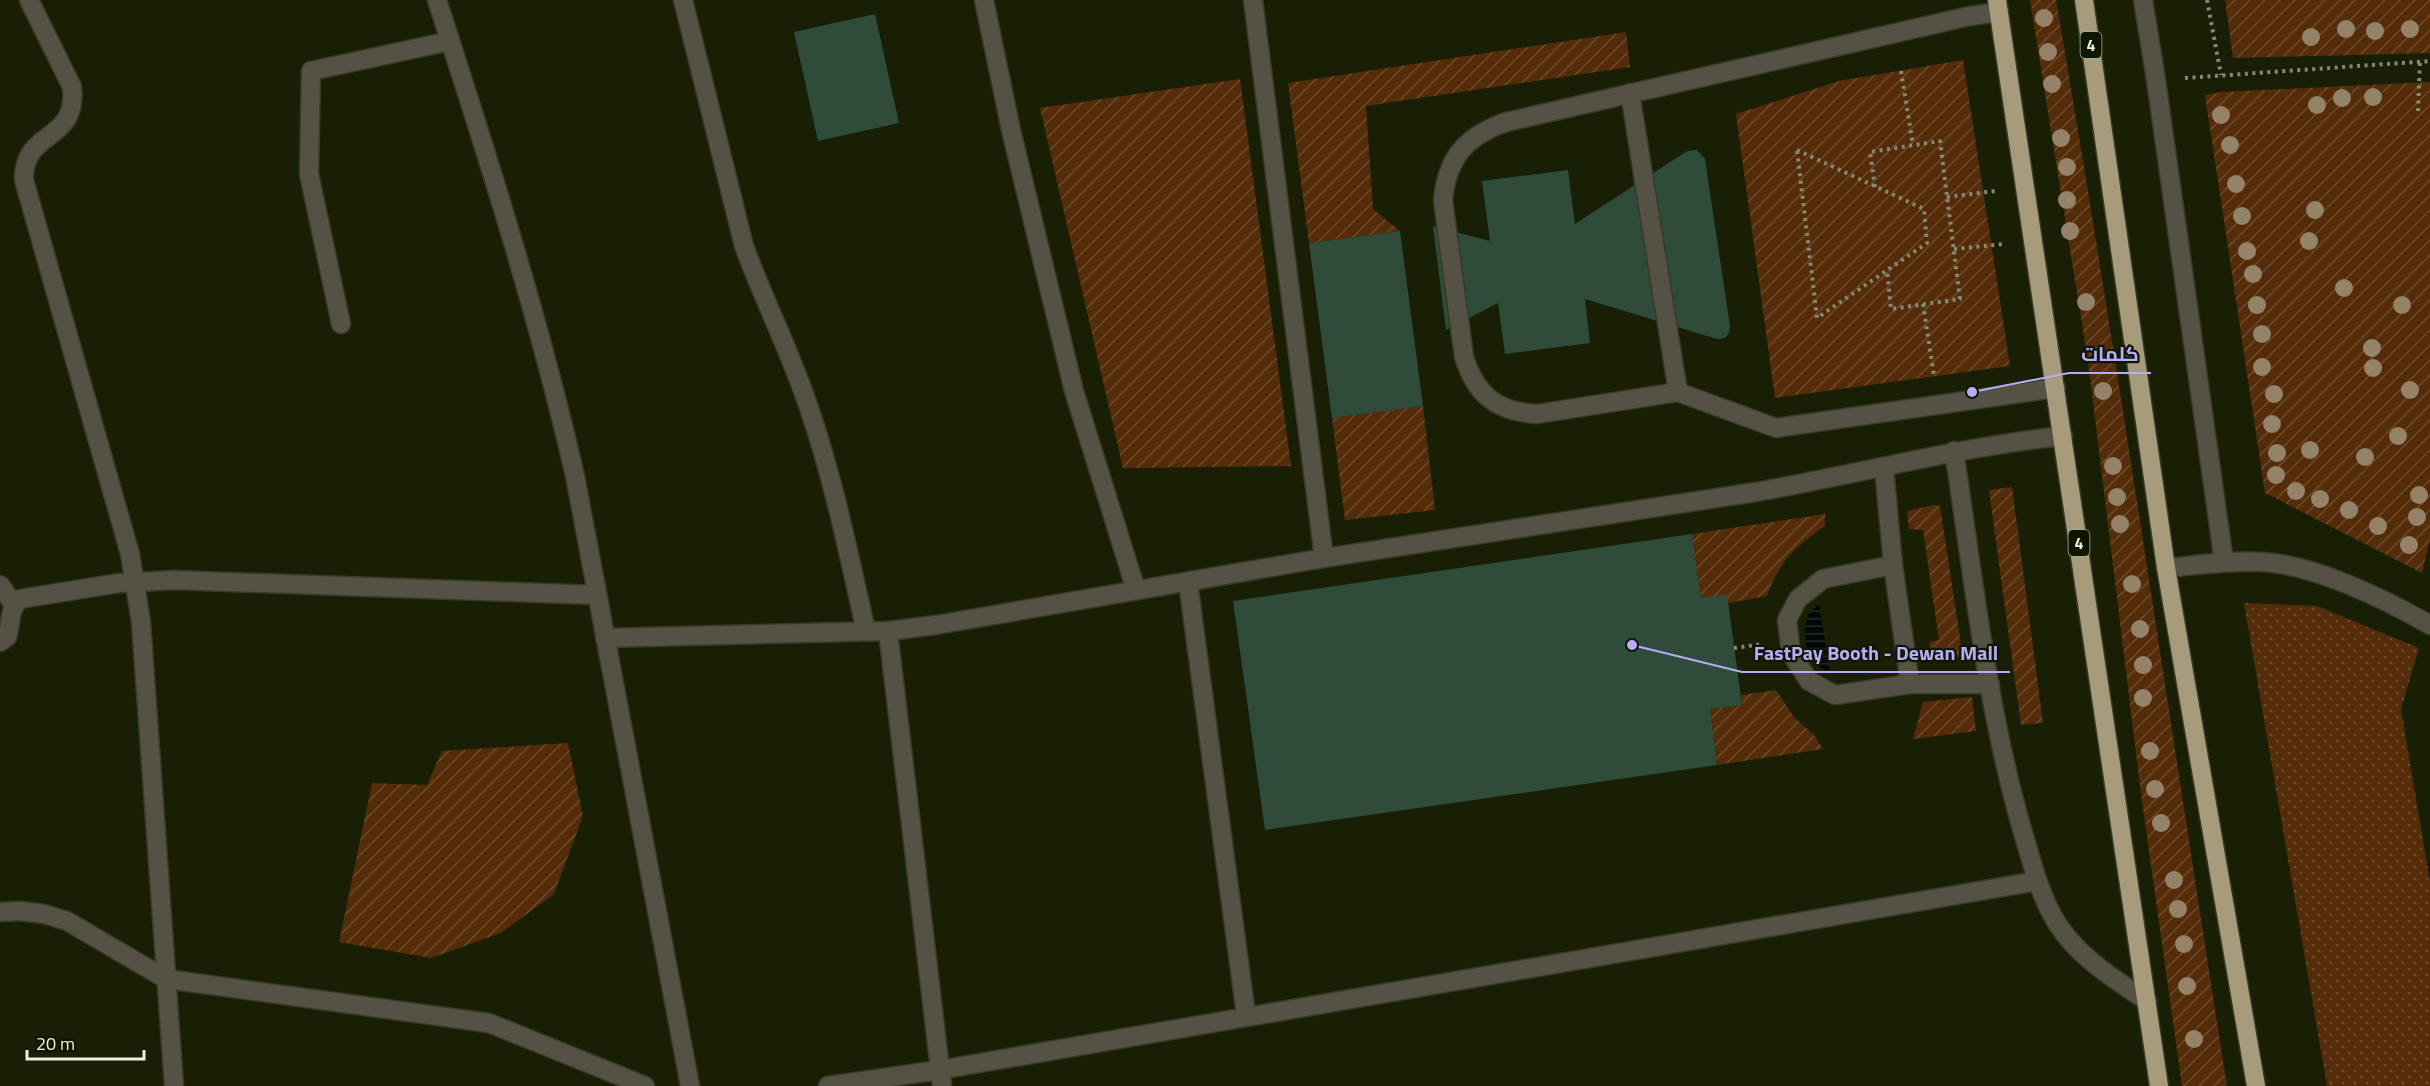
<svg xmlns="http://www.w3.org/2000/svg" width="2430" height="1086" font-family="'Titillium Web',Cairo,sans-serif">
<defs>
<pattern id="grass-dots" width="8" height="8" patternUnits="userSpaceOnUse" patternTransform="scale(1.5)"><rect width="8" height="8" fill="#552c0a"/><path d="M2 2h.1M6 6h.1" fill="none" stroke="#6e4b2d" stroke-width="1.8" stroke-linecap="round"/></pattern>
<pattern id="garden-furrows" width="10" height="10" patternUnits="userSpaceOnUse" patternTransform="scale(1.5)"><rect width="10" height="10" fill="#552c0a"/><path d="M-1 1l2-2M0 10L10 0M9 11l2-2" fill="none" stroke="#6e4b2d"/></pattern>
<pattern id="water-rules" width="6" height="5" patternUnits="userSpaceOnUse" patternTransform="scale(1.5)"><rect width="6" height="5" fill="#000706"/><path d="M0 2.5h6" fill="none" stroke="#252c2a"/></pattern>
</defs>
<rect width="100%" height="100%" fill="#181f05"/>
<polygon fill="url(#grass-dots)" points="2244,603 2317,606 2419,648 2401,709 2430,882 2430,1086 2327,1086"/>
<g fill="url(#garden-furrows)">
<path d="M2030 0H2056C2118 361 2170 724 2227 1086H2182L2141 794 2088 361Z"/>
<polygon points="2225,0 2430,0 2430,53 2233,58"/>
<polygon points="1626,32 1630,67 1366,106 1373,209 1400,231 1309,243 1288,83"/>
<polygon points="1963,60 2010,366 1775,398 1736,114 1839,81"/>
<polygon points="1240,79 1291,466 1123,468 1040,108"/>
<polygon points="2430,82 2430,539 2422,573 2265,493 2205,95 2221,92"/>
<polygon points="1423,406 1435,510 1345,520 1332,418"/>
<polygon points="2012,487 2043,723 2021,725 1989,490"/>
<polygon points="1934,505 1940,506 1962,651 1959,657 1932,662 1929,642 1939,640 1923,530 1909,529 1907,511"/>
<path d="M1825 514V526C1793 549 1781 559 1767 596L1728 603 1701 598 1692 534Z"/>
<polygon points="1776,690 1794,717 1814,735 1823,749 1717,765 1710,709 1742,705 1741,695"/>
<polygon points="1972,697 1976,731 1913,739 1923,702"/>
<polygon points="568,743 583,816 554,894 501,933 431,958 339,942 372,783 427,785 442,751"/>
</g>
<polygon fill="url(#water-rules)" points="1819,604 1830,673 1814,664 1806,646 1805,630 1808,615"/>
<g fill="#2f4c3a">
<polygon points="875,14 899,123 818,141 794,32"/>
<polygon points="1697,150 1705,159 1730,326 1729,333 1725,338 1717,339 1585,299 1590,343 1505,354 1498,303 1446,330 1433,226 1490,241 1482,181 1568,170 1575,224 1687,151"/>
<polygon points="1400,231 1423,406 1332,418 1309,243"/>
<polygon points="1692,534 1701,598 1727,594 1742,705 1710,709 1717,765 1265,830 1233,601"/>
</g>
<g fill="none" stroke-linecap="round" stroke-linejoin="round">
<defs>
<g id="lane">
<path d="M1999 12 1970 16 1506 122C1466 136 1447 158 1443 200L1464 357C1476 395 1497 412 1537 414L1678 392 1776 428 2056 388"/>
<polyline points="1630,93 1678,392"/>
<path d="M1954 451C1974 580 1987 711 2024 836 2034 869 2042 904 2063 932 2085 961 2117 981 2147 1001"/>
<polyline points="1884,467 1893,565 1910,684"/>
<polyline points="1893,565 1823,579 1798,599 1787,620 1791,653 1809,681 1835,695 1910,684 1990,684"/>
<path d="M2166 568C2198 565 2231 560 2263 562 2315 565 2385 599 2430 625"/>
</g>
<g id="street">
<path d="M29 0 72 87C78 144 23 128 24 180L130 554 141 622 174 1086"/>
<path d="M437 0C488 157 538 315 575 476L690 1086"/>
<path d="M683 0 744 246C764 301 791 353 809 408 834 481 849 556 866 631"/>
<polyline points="984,0 1011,130 1074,391 1136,590"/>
<polyline points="1253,0 1324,558"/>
<polyline points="2143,0 2156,80 2224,562"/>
<polyline points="341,324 309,174 311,71 450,41"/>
<polyline points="1188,582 1246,1015"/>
<polyline points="0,585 14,605"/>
<polyline points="888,631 942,1086"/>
<path d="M605 638 888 631 936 625 1324 558 1756 492C1858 474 1959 447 2063 436"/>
<path d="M0 642 7 637C12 622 8 610 20 599L119 583 174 580 597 595"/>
<polyline points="0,912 20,911 44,914 67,921 166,979 489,1023 645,1086"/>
<polyline points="828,1086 939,1070 2037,881"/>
</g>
<g id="highway">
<polyline points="1997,0 2159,1086"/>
<polyline points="2084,0 2166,568 2256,1086"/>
</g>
</defs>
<use href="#lane" stroke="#363c24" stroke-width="21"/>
<use href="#street" stroke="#363c24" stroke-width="21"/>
<use href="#highway" stroke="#363c24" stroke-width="21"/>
<g stroke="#848a75" stroke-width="4" stroke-dasharray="3 4.5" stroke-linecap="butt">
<polyline points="2207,0 2221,75"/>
<polyline points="1901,71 1913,145"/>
<polyline points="2185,78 2430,61"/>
<polyline points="2418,111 2420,61"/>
<polygon points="1797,150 1924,209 1927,243 1817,318"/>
<polyline points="1875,187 1870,152 1940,141 1960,299 1891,309 1887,270"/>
<polyline points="1947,197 1995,191"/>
<polyline points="1954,249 2004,244"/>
<polyline points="1923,304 1934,376"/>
<polyline points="1734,648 1762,644"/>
</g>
<use href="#lane" stroke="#565145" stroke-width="18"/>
<use href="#street" stroke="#565145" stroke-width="18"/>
<use href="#highway" stroke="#a89b7c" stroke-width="18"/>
</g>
<g fill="#948369">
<circle cx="2044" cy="18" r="9"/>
<circle cx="2346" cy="29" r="9"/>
<circle cx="2410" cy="29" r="9"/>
<circle cx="2375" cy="31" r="9"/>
<circle cx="2311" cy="37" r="9"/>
<circle cx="2048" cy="52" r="9"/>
<circle cx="2052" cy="84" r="9"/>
<circle cx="2373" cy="97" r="9"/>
<circle cx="2342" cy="98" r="9"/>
<circle cx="2317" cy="105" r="9"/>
<circle cx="2221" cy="115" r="9"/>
<circle cx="2061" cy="138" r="9"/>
<circle cx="2230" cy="145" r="9"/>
<circle cx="2067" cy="167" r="9"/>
<circle cx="2236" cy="184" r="9"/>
<circle cx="2067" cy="200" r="9"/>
<circle cx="2315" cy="210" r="9"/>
<circle cx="2242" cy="216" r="9"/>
<circle cx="2070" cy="231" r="9"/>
<circle cx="2309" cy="241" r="9"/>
<circle cx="2247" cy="251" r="9"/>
<circle cx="2253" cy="274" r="9"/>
<circle cx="2344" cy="288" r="9"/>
<circle cx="2086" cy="302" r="9"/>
<circle cx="2257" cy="305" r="9"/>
<circle cx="2402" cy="305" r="9"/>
<circle cx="2262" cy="334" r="9"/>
<circle cx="2372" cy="348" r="9"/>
<circle cx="2262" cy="367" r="9"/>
<circle cx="2373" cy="368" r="9"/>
<circle cx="2410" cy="390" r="9"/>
<circle cx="2103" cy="391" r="9"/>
<circle cx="2274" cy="394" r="9"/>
<circle cx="2272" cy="424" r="9"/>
<circle cx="2398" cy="436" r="9"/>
<circle cx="2310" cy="450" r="9"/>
<circle cx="2277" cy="453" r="9"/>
<circle cx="2365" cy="457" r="9"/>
<circle cx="2113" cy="466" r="9"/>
<circle cx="2276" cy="475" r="9"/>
<circle cx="2296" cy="491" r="9"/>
<circle cx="2419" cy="495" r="9"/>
<circle cx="2117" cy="497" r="9"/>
<circle cx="2320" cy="499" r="9"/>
<circle cx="2349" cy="510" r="9"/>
<circle cx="2417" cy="517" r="9"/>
<circle cx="2120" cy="524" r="9"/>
<circle cx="2378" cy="526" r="9"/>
<circle cx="2409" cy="545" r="9"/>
<circle cx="2132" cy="584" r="9"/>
<circle cx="2140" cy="629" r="9"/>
<circle cx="2143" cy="665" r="9"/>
<circle cx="2143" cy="698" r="9"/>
<circle cx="2150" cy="751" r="9"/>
<circle cx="2155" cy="789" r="9"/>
<circle cx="2161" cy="823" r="9"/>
<circle cx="2174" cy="880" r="9"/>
<circle cx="2178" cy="909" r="9"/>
<circle cx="2184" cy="944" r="9"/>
<circle cx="2187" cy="986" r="9"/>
<circle cx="2194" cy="1039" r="9"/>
</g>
<g text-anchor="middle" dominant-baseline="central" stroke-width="4.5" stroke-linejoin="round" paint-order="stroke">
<g fill="#0f1600" stroke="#a9af9d" stroke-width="1.5">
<rect x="2080.5" y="32" width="21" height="26" rx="4.5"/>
<rect x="2068.5" y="530" width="21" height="26" rx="4.5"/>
</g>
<g font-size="16" font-weight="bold" fill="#ebf1e0">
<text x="2091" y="45">4</text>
<text x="2079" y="543">4</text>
</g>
</g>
<path fill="none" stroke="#b6acf8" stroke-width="2" d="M1972 392L2069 373H2151M1632 645L1742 672H2010"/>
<g fill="#b6acf8" stroke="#0f1600" stroke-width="2">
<circle cx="1972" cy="392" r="6"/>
<circle cx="1632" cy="645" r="6"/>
</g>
<g font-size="20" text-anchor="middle" font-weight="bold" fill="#b6acf8" stroke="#0f1600" stroke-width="4.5" stroke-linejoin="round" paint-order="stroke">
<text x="2110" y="361">كلمات</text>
<text x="1876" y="660">FastPay Booth - Dewan Mall</text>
</g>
<path d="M27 1050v9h117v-9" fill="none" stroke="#ebf1e0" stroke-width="3"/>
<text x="36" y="1050" font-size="18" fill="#ebf1e0" stroke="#0f1600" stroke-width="4.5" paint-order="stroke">20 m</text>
</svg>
